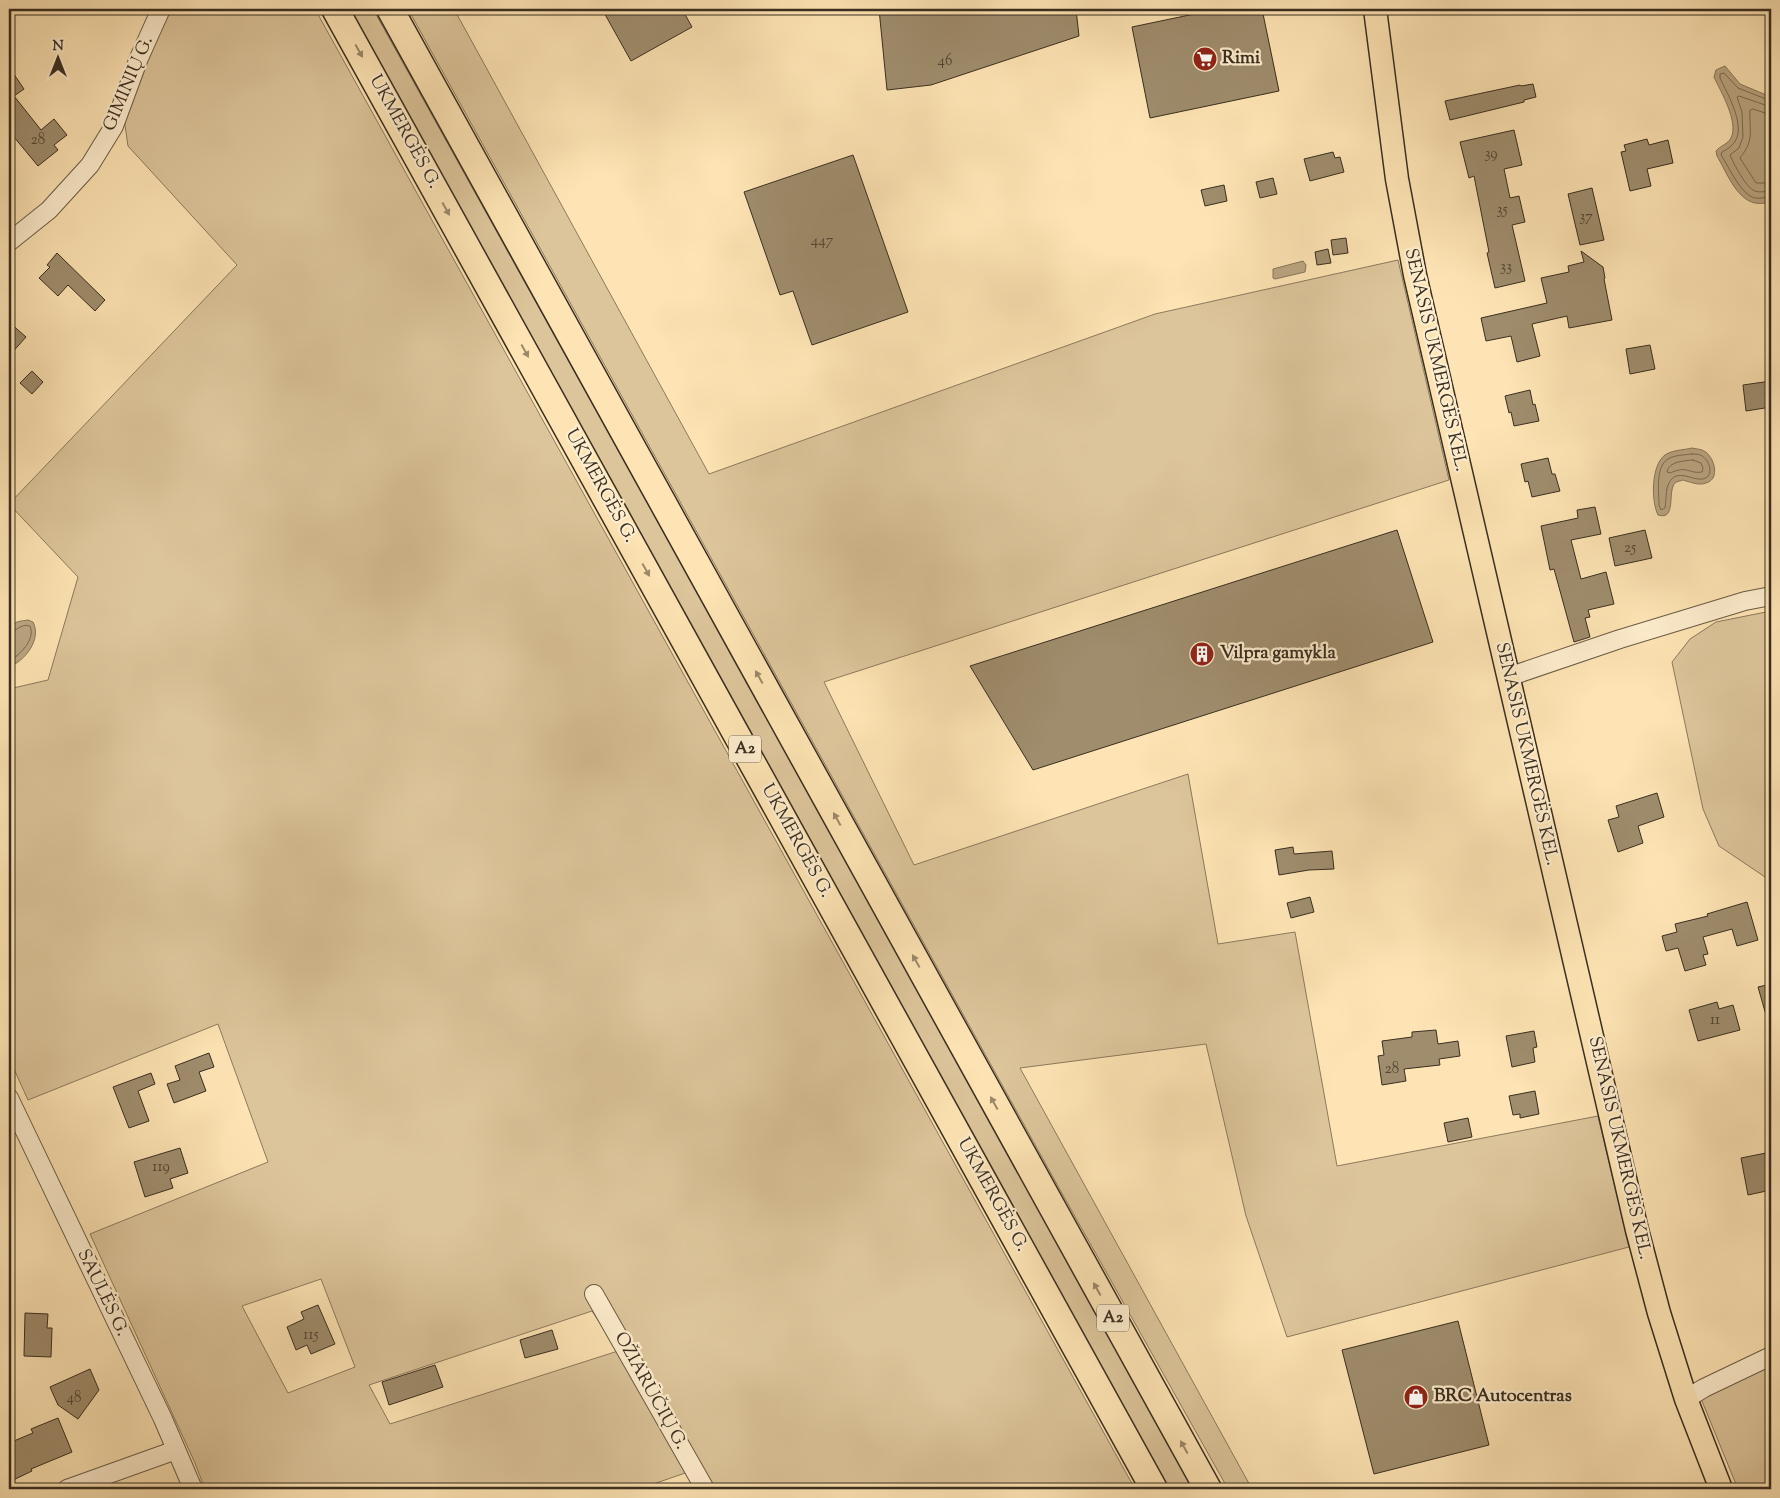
<svg xmlns="http://www.w3.org/2000/svg" width="1780" height="1498" font-family="'Sorts Mill Goudy',serif">
<rect width="100%" height="100%" fill="#fee4b4"/>
<filter id="stains"><feTurbulence type="fractalNoise" baseFrequency=".004" numOctaves="4"/><feColorMatrix values="0 0 0 0 .2 0 0 0 0 .09 0 0 0 0 .02 0 0 0 .5 -.17"/></filter>
<radialGradient id="worn" r=".72"><stop offset=".6" stop-color="#630" stop-opacity="0"/><stop offset="1" stop-color="#630" stop-opacity=".3"/></radialGradient>
<g fill="#ddc59b" stroke="#8b7a5e" fill-rule="evenodd">
<path d="M157 9H315L1135 1489H696L688 1472 639 1489H205L195 1463 90 1234 268 1162 218 1024 28 1100 9 1058V689L48 680 78 577 9 504 237 265 128 146 119 84ZM321 1279 355 1367 288 1393 242 1306ZM592 1311 618 1351 390 1424 369 1385Z"/>
<polygon points="348,9 373,9 1195,1489 1169,1489"/>
<polygon points="408,9 454,9 709,474 1155,314 1398,260 1449,480 824,682 914,865 1188,774 1218,944 1295,932 1337,1166 1598,1116 1629,1247 1287,1337 1246,1216 1206,1044 1020,1068 1252,1489 1228,1489 1059,1188"/>
<polygon points="1771,611 1771,881 1719,846 1703,809 1672,662 1690,639 1716,622"/>
<polygon points="1771,1348 1771,1489 1738,1489 1695,1384"/>
</g>
<g fill="#bba682" stroke="#87765b">
<path d="M1725 66 1740 84 1771 97V202C1766 203 1760 204 1755 203 1736 199 1726 171 1717 156L1716 151C1720 146 1728 144 1731 138 1739 122 1721 92 1714 77L1716 70Z"/>
<polygon points="1303,261 1306,265 1305,272 1275,279 1273,278 1273,269"/>
<path d="M1692 448C1696 449 1701 449 1704 451 1714 456 1721 479 1706 483 1699 486 1690 482 1683 480 1681 481 1677 481 1675 483 1667 491 1677 521 1658 515 1651 501 1651 465 1665 455 1672 450 1684 450 1692 448Z"/>
<path d="M28 620 33 622C42 639 25 661 9 667 9 658 6 631 12 625 16 621 22 621 28 620Z"/>
</g>
<g fill="none" stroke-linecap="round" stroke-linejoin="round">
<g stroke="#7a6a51" stroke-width="1">
<path d="M1771 101 1738 88 1724 73 1720 74V78C1727 93 1749 130 1732 145 1730 148 1725 150 1722 152L1721 155C1729 167 1741 195 1755 198 1760 199 1766 197 1771 197"/>
<path d="M1771 107 1739 96 1737 97 1742 112 1743 137 1739 148 1730 155C1734 164 1746 188 1755 191 1760 193 1766 191 1771 191"/>
<path d="M1771 115 1753 109 1750 110C1749 131 1755 139 1740 158L1756 183H1771"/>
<path d="M1692 454C1693 454 1699 454 1700 455 1707 457 1714 471 1707 477 1696 486 1675 462 1667 488 1666 494 1666 501 1665 508L1661 510 1659 505C1659 492 1655 467 1668 459 1674 455 1685 455 1692 454Z"/>
<path d="M1693 460 1701 463 1703 468 1702 472C1687 474 1689 465 1670 473L1667 472C1669 461 1684 461 1693 460Z"/>
<path d="M9 632C17 632 20 623 30 626 36 640 19 655 9 662"/>
</g>
</g>
<g fill="#9f8d6d" stroke="#392e20">
<polygon points="602,9 682,9 692,27 631,61"/>
<polygon points="879,9 1076,9 1079,36 931,85 887,90"/>
<polygon points="1218,9 1262,9 1279,91 1150,118 1132,27"/>
<polygon points="9,67 24,89 14,96 41,130 54,119 67,135 54,145 58,150 38,166 9,131"/>
<polygon points="1533,84 1536,97 1524,100 1524,102 1450,120 1445,101 1520,85 1521,86"/>
<polygon points="1514,130 1522,165 1504,169 1510,198 1519,196 1525,222 1512,225 1525,281 1495,288 1487,253 1489,252 1474,176 1469,178 1460,142"/>
<polygon points="1647,139 1649,145 1668,140 1673,163 1647,169 1651,186 1630,191 1621,152 1626,151 1624,145"/>
<polygon points="1333,152 1335,158 1340,157 1344,172 1310,181 1304,159"/>
<polygon points="853,155 908,312 812,345 793,291 780,295 744,192"/>
<polygon points="1273,178 1277,194 1260,198 1256,182"/>
<polygon points="1224,185 1227,201 1205,206 1201,190"/>
<polygon points="1592,188 1604,240 1580,245 1568,194"/>
<polygon points="1346,238 1348,253 1333,255 1331,240"/>
<polygon points="1328,249 1331,263 1317,265 1315,252"/>
<polygon points="1581,251 1603,267 1605,278 1604,279 1612,320 1569,328 1567,316 1532,324 1540,356 1517,362 1511,336 1486,341 1481,318 1547,303 1541,278 1569,272 1568,266 1584,262"/>
<polygon points="57,253 105,300 95,311 68,285 58,296 39,278 50,267 47,265"/>
<polygon points="9,322 26,337 9,356"/>
<polygon points="1650,345 1655,369 1630,374 1626,349"/>
<polygon points="32,371 43,382 32,394 20,383"/>
<polygon points="1771,381 1771,407 1746,411 1743,385"/>
<polygon points="1530,390 1533,405 1535,404 1539,421 1514,426 1511,412 1509,413 1505,396"/>
<polygon points="1548,458 1552,474 1555,474 1560,491 1532,497 1528,481 1525,482 1521,464"/>
<polygon points="1595,507 1601,534 1571,540 1581,579 1606,572 1614,604 1588,610 1590,617 1585,618 1590,637 1574,642 1554,569 1550,570 1541,526 1578,518 1577,510"/>
<polygon points="1397,530 1433,642 1033,770 970,666"/>
<polygon points="1645,530 1652,558 1615,566 1609,538"/>
<polygon points="1657,793 1664,817 1638,826 1643,843 1618,852 1608,820 1619,817 1616,806"/>
<polygon points="1293,847 1294,854 1332,851 1334,869 1309,870 1279,875 1275,850"/>
<polygon points="1310,897 1314,912 1291,918 1287,903"/>
<polygon points="1747,902 1758,940 1737,946 1732,929 1703,937 1708,954 1703,955 1706,965 1685,971 1678,948 1666,951 1662,936 1677,932 1675,924 1708,916 1707,914"/>
<polygon points="1771,984 1771,1021 1768,1022 1758,987"/>
<polygon points="1717,1002 1719,1009 1733,1005 1740,1030 1698,1041 1689,1010"/>
<polygon points="1436,1030 1438,1044 1458,1041 1460,1056 1439,1059 1440,1065 1404,1069 1406,1081 1382,1085 1378,1056 1384,1055 1382,1041 1412,1037 1412,1032"/>
<polygon points="1534,1031 1537,1047 1533,1048 1535,1062 1512,1067 1506,1036"/>
<polygon points="209,1053 214,1067 199,1072 206,1091 174,1103 167,1084 180,1080 175,1066"/>
<polygon points="151,1073 155,1084 138,1091 149,1121 129,1128 113,1087"/>
<polygon points="1535,1091 1539,1114 1520,1118 1520,1114 1513,1115 1509,1096"/>
<polygon points="1468,1118 1472,1137 1448,1142 1444,1123"/>
<polygon points="180,1148 188,1173 170,1179 173,1188 145,1197 134,1162"/>
<polygon points="1771,1152 1771,1190 1748,1195 1741,1158"/>
<polygon points="318,1305 335,1344 311,1354 307,1345 296,1350 287,1327 304,1319 301,1312"/>
<polygon points="25,1313 48,1314 47,1328 52,1328 51,1357 24,1356"/>
<polygon points="1458,1321 1489,1445 1374,1474 1342,1350"/>
<polygon points="552,1330 558,1349 525,1358 520,1340"/>
<polygon points="435,1365 443,1387 389,1405 382,1382"/>
<polygon points="90,1369 99,1390 78,1419 58,1405 50,1387"/>
<polygon points="58,1418 72,1452 31,1469 32,1471 9,1482 9,1443 33,1433 31,1429"/>
</g>
<g fill="none" stroke-linecap="round" stroke-linejoin="round">
<defs>
<g id="minor">
<polyline points="9,242 49,210 90,165 114,126 139,58 161,9"/>
<polyline points="1508,677 1620,639 1745,601 1771,596"/>
<polyline points="9,1098 163,1419 193,1489"/>
<polyline points="594,1294 705,1489"/>
<polyline points="1686,1399 1704,1388 1771,1356"/>
<polyline points="67,1489 176,1450"/>
</g>
<polyline id="major" points="1375,9 1397,179 1415,275 1637,1230 1659,1313 1686,1399 1721,1489"/>
<g id="highway">
<polyline points="335,9 1154,1489"/>
<polyline points="390,9 1208,1489"/>
</g>
</defs>
<use href="#minor" stroke="#6a5c45" stroke-width="20"/>
<use href="#major" stroke="#392e20" stroke-width="25"/>
<use href="#highway" stroke="#392e20" stroke-width="29"/>
<use href="#minor" stroke="#feedce" stroke-width="18"/>
<use href="#major" stroke="#fee4b4" stroke-width="22"/>
<use href="#highway" stroke="#fee4b4" stroke-width="26"/>
</g>
<defs><path id="oneway-solid" d="M-6-.8H1V-3.2L6.5 0L1 3.2V.8H-6Z" transform="scale(1.25)"/></defs>
<g fill="#9c896a">
<use href="#oneway-solid" transform="translate(359 51) rotate(61)"/>
<use href="#oneway-solid" transform="translate(446 209) rotate(61)"/>
<use href="#oneway-solid" transform="translate(525 351) rotate(61)"/>
<use href="#oneway-solid" transform="translate(646 570) rotate(61)"/>
<use href="#oneway-solid" transform="translate(759 677) rotate(-119)"/>
<use href="#oneway-solid" transform="translate(837 819) rotate(-119)"/>
<use href="#oneway-solid" transform="translate(916 961) rotate(-119)"/>
<use href="#oneway-solid" transform="translate(994 1103) rotate(-119)"/>
<use href="#oneway-solid" transform="translate(1097 1289) rotate(-119)"/>
<use href="#oneway-solid" transform="translate(1184 1447) rotate(-119)"/>
</g>
<defs>
<symbol id="supermarket-disc" viewBox="-11 -11 22 22"><circle r="9.5" fill="#8f2418" stroke="#feedce"/><path d="M-6-5.5h2.5l.6 2H6L4.5 2H-2.5L-4.4-4H-6ZM-1.5 3.2a1.3 1.3 0 1 0 .1 0ZM3 3.2a1.3 1.3 0 1 0 .1 0Z" fill="#fff"/></symbol>
<symbol id="building-disc" viewBox="-11 -11 22 22"><circle r="9.5" fill="#8f2418" stroke="#feedce"/><path d="M-4-6H4V6H1V3H-1V6H-4ZM-2.5-4.3h1.7v1.8h-1.7ZM.8-4.3h1.7v1.8H.8ZM-2.5-1h1.7V.8h-1.7ZM.8-1h1.7V.8H.8Z" fill="#fff"/></symbol>
<symbol id="shop-disc" viewBox="-11 -11 22 22"><circle r="9.5" fill="#8f2418" stroke="#feedce"/><path d="M-5-2.5h2.3a2.7 3.5 0 0 1 5.4 0H5L5.5 6h-11ZM-1.5-2.5h3a1.5 2.3 0 0 0-3 0Z" fill="#fff"/></symbol>
</defs>
<g fill-rule="evenodd">
<use href="#supermarket-disc" x="1191" y="45" width="28" height="28"/>
<use href="#building-disc" x="1188" y="640" width="28" height="28"/>
<use href="#shop-disc" x="1402" y="1383" width="28" height="28"/>
</g>
<g text-anchor="middle" dominant-baseline="central" stroke-width="4.5" stroke-linejoin="round" paint-order="stroke">
<g font-size="15" fill="#524633">
<text x="945" y="61">46</text>
<text x="38" y="140">28</text>
<text x="1491" y="154">39</text>
<text x="1502" y="210">35</text>
<text x="1586" y="217">37</text>
<text x="822" y="241">447</text>
<text x="1506" y="267">33</text>
<text x="1630" y="548">25</text>
<text x="1715" y="1020">11</text>
<text x="1392" y="1069">28</text>
<text x="161" y="1167">119</text>
<text x="311" y="1335">115</text>
<text x="74" y="1398">48</text>
</g>
<g fill="#feedce" stroke="#746754" stroke-width="1">
<rect x="729" y="735.5" width="32" height="27" rx="4"/>
<rect x="1097" y="1304.5" width="32" height="27" rx="4"/>
</g>
<g font-size="16" font-weight="bold" fill="#392e20">
<text x="745" y="749">A2</text>
<text x="1113" y="1318">A2</text>
</g>
<g font-size="18" font-weight="bold" fill="#392e20" stroke="#feedce" text-anchor="start">
<text x="1222" y="59">Rimi</text>
<text x="1220" y="654">Vilpra gamykla</text>
<text x="1434" y="1397">BRC Autocentras</text>
</g>
<g font-size="18" fill="#392e20" stroke="#feedce">
<text transform="translate(129 84) rotate(-67)">GIMINIŲ G.</text>
<text transform="translate(404 132) rotate(61)">UKMERGĖS G.</text>
<text transform="translate(1435 360) rotate(77)">SENASIS UKMERGĖS KEL.</text>
<text transform="translate(600 486) rotate(61)">UKMERGĖS G.</text>
<text transform="translate(1526 754) rotate(77)">SENASIS UKMERGĖS KEL.</text>
<text transform="translate(796 841) rotate(61)">UKMERGĖS G.</text>
<text transform="translate(1619 1148) rotate(77)">SENASIS UKMERGĖS KEL.</text>
<text transform="translate(992 1195) rotate(61)">UKMERGĖS G.</text>
<text transform="translate(102 1293) rotate(64)">SAULĖS G.</text>
<text transform="translate(650 1391) rotate(61)">OŽIARŪČIŲ G.</text>
</g>
</g>
<rect width="1780" height="1498" fill="none" stroke="#fee4b4" stroke-width="30"/>
<rect x="10" y="10" width="1760" height="1478" fill="none" stroke="#392e20" stroke-width="2.5"/>
<rect x="15" y="15" width="1750" height="1468" fill="none" stroke="#392e20"/>
<g transform="translate(58 58)" stroke="#feedce" stroke-width="4" paint-order="stroke">
<path d="M0-4L9 19L0 12L-9 19Z" fill="#392e20"/>
<text y="-8" font-size="14" font-weight="bold" text-anchor="middle" fill="#392e20">N</text>
</g>
<rect width="100%" height="100%" filter="url(#stains)"/>
<rect width="100%" height="100%" fill="url(#worn)"/>
</svg>
